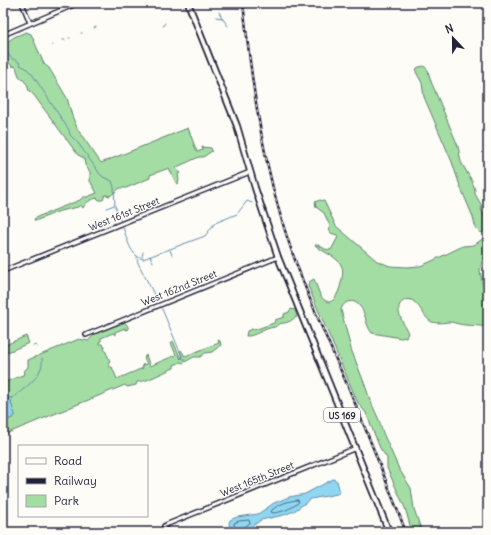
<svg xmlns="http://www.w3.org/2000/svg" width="491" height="535" font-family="Delius,sans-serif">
<rect width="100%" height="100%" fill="#fdfcf7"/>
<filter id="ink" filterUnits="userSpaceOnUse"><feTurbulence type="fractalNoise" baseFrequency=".025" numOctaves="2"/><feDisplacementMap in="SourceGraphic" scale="8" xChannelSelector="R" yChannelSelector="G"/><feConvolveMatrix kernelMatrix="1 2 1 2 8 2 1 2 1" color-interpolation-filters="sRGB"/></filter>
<g filter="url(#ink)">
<g fill="#a3dda3" stroke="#62806f">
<path d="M26 32 31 34 44 64 49 68 67 98 72 116 78 130 101 163 188 128 197 152 203 150 202 147 211 148 212 151 203 157H199L177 167 176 169 181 173 178 174 179 180 178 184 176 183 169 168 150 175V178L126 188H120L110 196 105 195 103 200H99L97 198C90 200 86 202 83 208L80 205 78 207 60 211 35 221 34 219 37 217 80 200 83 197H87L97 193 90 181V172L85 165 84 158 78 155 33 94 29 91 27 84 19 76 16 67 12 66 3 56V45L14 37Z"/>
<polygon points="424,66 428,70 430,79 458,146 461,162 472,181 475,190 475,194 482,206 481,209 488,226 486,231 480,233 476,229 473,217 460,186 452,162 424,97 422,83 416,72 417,68 419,67"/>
<path d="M320 200 324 201 336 226 377 261 390 266 407 267 420 266 430 262 463 246 474 245 488 235V252L482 261 480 270 483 287 488 295V328C481 325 474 326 466 325 461 325 456 323 451 322 445 322 438 324 432 322 422 318 416 291 402 302 393 309 405 325 408 333L406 337 401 338 372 333C364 324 367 309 355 302 348 300 343 303 341 310L351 349 365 385 370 400 379 420 383 433 399 469 411 488 414 509 422 532H412L405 508 387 468V458L380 448 366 413 358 403 308 286 309 282 314 279C317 285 319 298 326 301 337 308 345 274 342 267 338 256 323 253 315 245H318L325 249 331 250 338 237 337 235 331 233 329 230 330 226 324 213 316 207 315 202Z"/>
<path d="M291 309 295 310 297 317C293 318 292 321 288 322 283 324 280 322 275 327 264 328 254 337 246 336L247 331 252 329 254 330 274 323 275 320 284 317V314L289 312Z"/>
<path d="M124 322 127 325 129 329 126 330 125 328 115 332V335L113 333 101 338V341L99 342 100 344H103L104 347H106L104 348 110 361 108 363 110 367H112L117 379 143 368 142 365 147 364 144 358 146 355 150 366 176 355 171 343 173 341 181 359 182 355 180 352 181 350 185 356 219 343 218 340 220 341 221 345 212 352 205 353 200 357H194L183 363 181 362 174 365V368C163 372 147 382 137 382L136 385 127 387 125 385 3 435V422L14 417 15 415 11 403V398L3 399V383L25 374 24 371 28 367V360L79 339 88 341 96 333Z"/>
<polygon points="26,336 29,343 3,354 3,346"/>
</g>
<g fill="#8fd6f1" stroke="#638ea8">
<polygon points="6,398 12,398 11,403 15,415 14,417 3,422 3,399"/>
<polygon points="333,479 337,481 340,492 337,494 311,499 294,511 284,515 261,520 244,532 232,532 230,530 229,523 230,520 237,517 258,514 274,503 289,497 305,494"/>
</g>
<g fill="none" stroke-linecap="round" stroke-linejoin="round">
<g stroke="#4e6a84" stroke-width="1">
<path d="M297 500 299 501 298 503C290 509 283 512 273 513L271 512 272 510C279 504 288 501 297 500Z"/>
<polyline points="235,532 234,523 239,521 249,520 250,523 243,528 242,532"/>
</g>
<g stroke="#638ea8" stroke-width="1">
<polyline points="219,12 222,18 228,26"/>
<polyline points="216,17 221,18"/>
<polyline points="163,26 165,23"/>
<polyline points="94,28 96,27"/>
<polyline points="81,33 82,33"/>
<polyline points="69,38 70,38"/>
<polyline points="63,40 65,40"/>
<polyline points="3,43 7,53 11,58 19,62 20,65 26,68 32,74 69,130 70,135 78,143 100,174 103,177 112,181 114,187 115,206 120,220"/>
<polyline points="52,45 53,45"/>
<polyline points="107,208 114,205"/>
<path d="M123 227C127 238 130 256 143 259L205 236 215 223 237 214 247 201 252 203"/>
<polyline points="170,250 172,255"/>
<polyline points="150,256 153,262"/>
<polyline points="137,257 138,263 157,300"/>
<polyline points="142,257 143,252"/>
<polyline points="162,309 183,359 185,359"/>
<polyline points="33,346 36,345 37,347"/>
<path d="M12 398C24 389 45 375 42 358"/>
</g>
<defs>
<g id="minor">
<polyline points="22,3 30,23"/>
<polyline points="3,271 250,172"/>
<polyline points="86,335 278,257"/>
<polyline points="164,532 164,526 168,524 356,448"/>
</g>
<polyline id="tertiary" points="3,35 78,3"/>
<polyline id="trunk" points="188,3 237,126 255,188 278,257 389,532"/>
</defs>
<use href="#minor" stroke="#22223b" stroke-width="6"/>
<use href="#tertiary" stroke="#22223b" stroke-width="6"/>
<use href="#trunk" stroke="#22223b" stroke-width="8"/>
<use href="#minor" stroke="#fdfcf7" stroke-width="3"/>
<use href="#tertiary" stroke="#fdfcf7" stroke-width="3.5"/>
<use href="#trunk" stroke="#fdfcf7" stroke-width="4.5"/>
<defs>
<path id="rail" d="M243 3C251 74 260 145 280 214 297 274 324 332 349 389 369 436 387 484 406 532"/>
</defs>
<use href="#rail" stroke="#22223b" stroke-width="2.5"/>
<use href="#rail" stroke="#fdfcf7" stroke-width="1" stroke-dasharray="3" stroke-linecap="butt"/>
</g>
</g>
<g text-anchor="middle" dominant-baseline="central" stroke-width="3" stroke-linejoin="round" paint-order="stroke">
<rect fill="#fdfcf7" stroke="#646373" stroke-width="1" x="324" y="408" width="36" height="14" rx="3"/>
<g font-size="9" font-weight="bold" fill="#22223b">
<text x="342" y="415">US 169</text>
</g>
<g font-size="10" fill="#22223b" stroke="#fdfcf7">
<text transform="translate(124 214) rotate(-22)">West 161st Street</text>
<text transform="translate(179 288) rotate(-22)">West 162nd Street</text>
<text transform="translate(257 479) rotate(-22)">West 165th Street</text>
</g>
</g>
<rect width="491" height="535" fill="none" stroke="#fdfcf7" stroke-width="16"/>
<rect x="8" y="8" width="475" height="519" fill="none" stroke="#22223b" stroke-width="1.5" filter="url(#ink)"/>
<rect x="18" y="445" width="130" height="72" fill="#fdfcf7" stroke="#a5a5ac"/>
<rect x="26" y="458" width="20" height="6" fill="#fdfcf7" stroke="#a5a5ac"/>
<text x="54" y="465" font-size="12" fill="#22223b">Road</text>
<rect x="26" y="478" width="20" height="6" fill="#22223b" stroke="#a5a5ac"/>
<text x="54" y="485" font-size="12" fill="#22223b">Railway</text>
<rect x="26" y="495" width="20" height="12" fill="#a3dda3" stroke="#a5a5ac"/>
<text x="54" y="505" font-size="12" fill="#22223b">Park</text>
<g transform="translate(453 38) rotate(338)" stroke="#fdfcf7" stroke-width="3" paint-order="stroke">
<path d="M0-3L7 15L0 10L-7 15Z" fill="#22223b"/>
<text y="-6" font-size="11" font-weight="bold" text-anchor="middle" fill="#22223b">N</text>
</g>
</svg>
